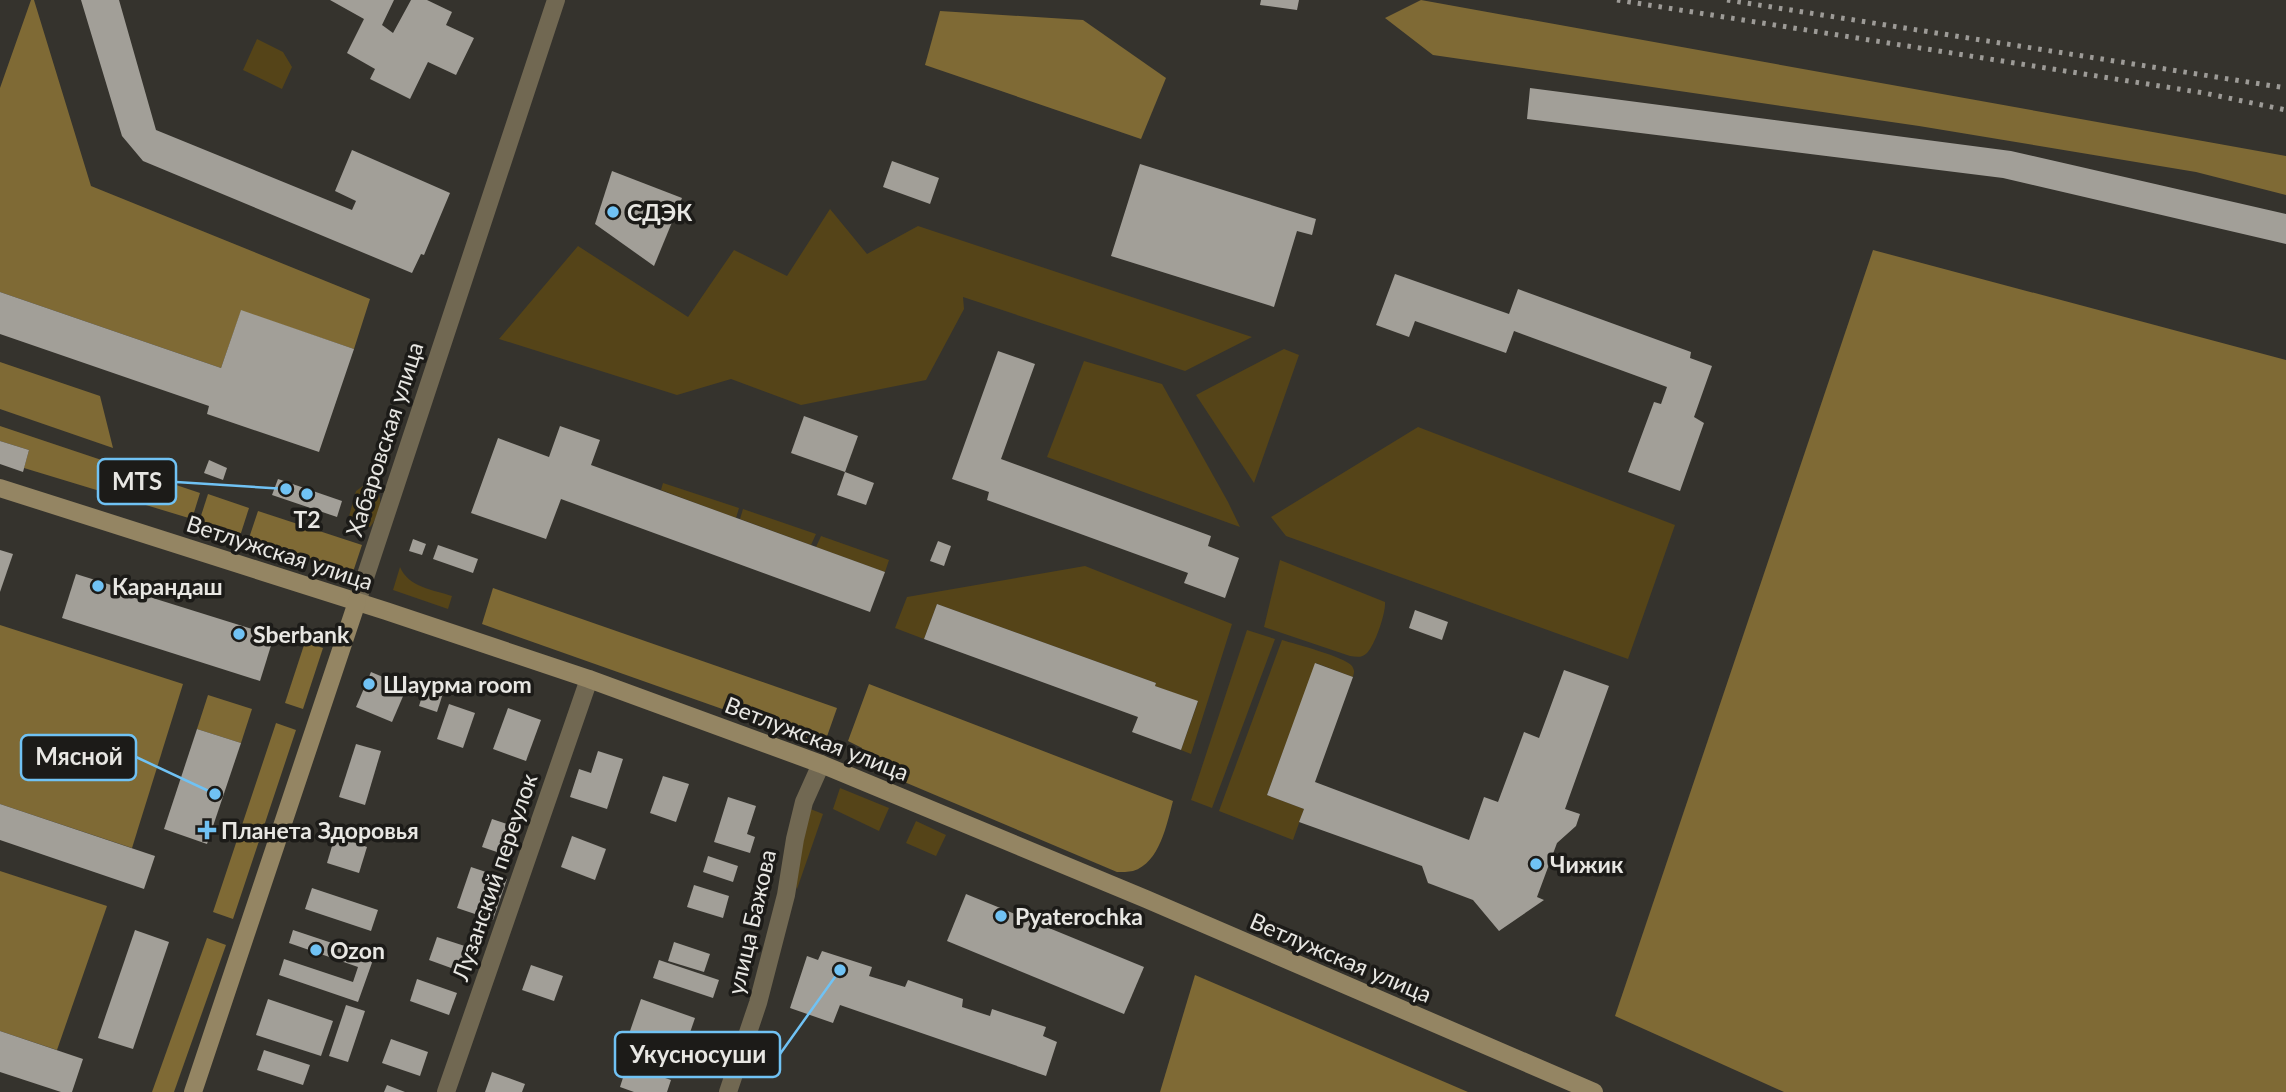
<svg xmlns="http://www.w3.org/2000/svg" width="2286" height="1092" font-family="Lato,sans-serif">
<rect width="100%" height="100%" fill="#35332d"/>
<g fill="#554418">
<polygon points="257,39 283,52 292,67 282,89 243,70"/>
<polygon points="830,209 867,254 918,226 1252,337 1185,371 963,297 964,309 926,380 801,405 731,379 677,395 499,339 578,246 688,317 734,250 787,276"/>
<polygon points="1284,349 1299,355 1254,483 1196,395"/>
<polygon points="1084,361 1162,384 1228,502 1240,527 1047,457"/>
<polygon points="1418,427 1675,525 1628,659 1286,536 1271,517"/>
<polygon points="663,483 739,508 736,518 661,490"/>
<path d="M363 486 375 488C385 499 379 516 370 527H363L348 520 356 491Z"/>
<polygon points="743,509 816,534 811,545 740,519"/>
<polygon points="821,536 889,560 885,572 816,547"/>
<path d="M1280 560 1385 602C1386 613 1375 645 1367 653 1362 658 1357 657 1350 656L1264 627Z"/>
<polygon points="1085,566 1232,624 1191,754 1181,750 1198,702 1155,686 1156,683 937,604 924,639 895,628 907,597"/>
<path d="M400 567C408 587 434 590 452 596L448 609 393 590Z"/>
<polygon points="1247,630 1275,639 1212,808 1191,800"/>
<path d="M1282 640C1295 644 1345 657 1352 666 1355 671 1354 672 1353 677L1316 663 1267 795 1304 809 1293 840 1219 811Z"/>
<polygon points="840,788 889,808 879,831 833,809"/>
<polygon points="808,808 823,814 797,889 794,882"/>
<polygon points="916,821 946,835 936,856 906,843"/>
</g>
<g fill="#7f6a35">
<polygon points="31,0 34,0 91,186 370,299 354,349 241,311 221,368 0,292 0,88"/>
<polygon points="1421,0 2286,156 2286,195 2196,172 1919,126 1433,55 1385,18"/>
<polygon points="940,11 1083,20 1166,78 1141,139 925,65"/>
<polygon points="1873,250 2286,360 2286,1092 1784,1092 1615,1016"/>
<polygon points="0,362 100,396 113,448 0,409"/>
<polygon points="0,426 200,493 192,519 24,468 29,450 0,441"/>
<polygon points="208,494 249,508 240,536 199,522"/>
<polygon points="258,511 362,545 353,572 249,538"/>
<polygon points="493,588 837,708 824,745 482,624"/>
<polygon points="0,625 183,684 132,848 0,804"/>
<polygon points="305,642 323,648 303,709 285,703"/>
<path d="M869 684 1173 801C1167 823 1160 863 1133 871 1128 872 1122 872 1117 872L857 762 862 748 848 741Z"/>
<polygon points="208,695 252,709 241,743 197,729"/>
<polygon points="276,723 296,730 233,919 213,912"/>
<polygon points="0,871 107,906 57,1050 0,1031"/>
<polygon points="207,938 226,945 174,1092 152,1092"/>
<polygon points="1195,975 1468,1092 1160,1092"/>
</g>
<g fill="#a29f98">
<polygon points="81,0 119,0 156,130 352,210 356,201 335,191 352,150 450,193 424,255 421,254 412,273 143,161 122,136"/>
<polygon points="330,0 394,0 382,25 393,33 411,0 427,0 452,12 446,25 474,38 456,75 428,62 410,99 370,79 375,69 347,53 364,19"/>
<polygon points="1261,0 1299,0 1297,10 1260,5"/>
<polygon points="1530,88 2011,151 2286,214 2286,244 2003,178 1527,119"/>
<polygon points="892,161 939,178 930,204 883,187"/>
<polygon points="1140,164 1316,219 1312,235 1297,231 1274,307 1111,256"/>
<polygon points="612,171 682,198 654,266 595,224"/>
<polygon points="1395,274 1509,314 1518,289 1691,352 1690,358 1712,366 1694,417 1704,423 1680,491 1628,472 1654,402 1661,404 1667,387 1514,331 1506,353 1415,321 1409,337 1376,325"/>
<polygon points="0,292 221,368 241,310 354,349 319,452 207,414 209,406 0,334"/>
<polygon points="998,351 1035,364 1001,459 1211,536 1208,546 1239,558 1225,598 1184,583 1188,573 987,500 989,492 952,479"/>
<polygon points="804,416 858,436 845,472 791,453"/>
<polygon points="560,426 600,440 591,465 885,572 870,612 561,499 546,539 471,513 498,438 549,457"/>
<polygon points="0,441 29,450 23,472 0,464"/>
<polygon points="209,460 227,468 223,480 204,473"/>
<polygon points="845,472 874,483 866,505 837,495"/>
<polygon points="278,479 342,501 337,517 272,495"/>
<polygon points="413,539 426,544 422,555 409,551"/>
<polygon points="938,541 951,546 944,566 930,561"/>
<polygon points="438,545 478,559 473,573 433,559"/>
<polygon points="0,550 13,554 0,592"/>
<polygon points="76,574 274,636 260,681 62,618"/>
<polygon points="937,604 1156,683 1155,686 1198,701 1181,750 1132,732 1138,717 924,639"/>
<polygon points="1415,610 1448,622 1442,640 1409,628"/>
<polygon points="1315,663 1353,677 1315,782 1469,840 1484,797 1498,802 1524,732 1539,738 1564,670 1609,686 1565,809 1580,814 1576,826 1557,843 1537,897 1544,900 1499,931 1473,900 1428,883 1422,866 1299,822 1304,809 1267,795"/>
<polygon points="371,672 407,687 392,722 356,707"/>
<polygon points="426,684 444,690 437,712 419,706"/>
<polygon points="449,704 475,713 463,748 437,739"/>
<polygon points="508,708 541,720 526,761 493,749"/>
<polygon points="197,729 241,743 207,844 164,829"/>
<polygon points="356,744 381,751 365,805 339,797"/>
<polygon points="598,751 623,759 607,809 570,797 579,769 591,773"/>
<polygon points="663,776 689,784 676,822 650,813"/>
<polygon points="728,797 756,806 747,834 755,837 750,853 714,842"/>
<polygon points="0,804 155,856 144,889 0,840"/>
<polygon points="492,819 516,827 506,855 482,847"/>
<polygon points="335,836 367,847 359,873 327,863"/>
<polygon points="572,836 606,849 595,880 561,867"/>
<polygon points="708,856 738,866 733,882 703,872"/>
<polygon points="471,867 507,879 493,920 457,908"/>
<polygon points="694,885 729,896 723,918 687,907"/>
<polygon points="312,888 378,910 371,931 305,909"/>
<polygon points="966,894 1144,967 1124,1014 947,941"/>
<polygon points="135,930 169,942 133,1049 98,1038"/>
<polygon points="293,930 374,957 358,1002 279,975 284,959 353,982 358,967 289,943"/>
<polygon points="437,937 474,949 465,973 429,960"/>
<polygon points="674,942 710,954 704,972 668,961"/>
<polygon points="822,951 872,967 869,976 905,987 908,980 963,999 962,1007 990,1016 992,1009 1046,1027 1043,1036 1057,1042 1046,1076 840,1005 833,1023 790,1008 807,956 818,960"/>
<polygon points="659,960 719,980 713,998 653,978"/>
<polygon points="531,965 563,976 554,1001 522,990"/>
<polygon points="417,979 457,993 449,1015 410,1001"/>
<polygon points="268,999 333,1021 321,1056 256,1035"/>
<polygon points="641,999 695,1018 683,1053 629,1034"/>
<polygon points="346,1005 365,1011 348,1062 329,1056"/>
<polygon points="0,1031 83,1059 72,1092 61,1092 0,1072"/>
<polygon points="391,1039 428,1052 420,1076 382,1063"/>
<polygon points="264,1050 310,1065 303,1085 257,1070"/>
<polygon points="627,1065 671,1080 667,1092 634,1092 620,1087"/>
<polygon points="492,1072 525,1084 522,1092 485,1092"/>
<polygon points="387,1085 405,1092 384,1092"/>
</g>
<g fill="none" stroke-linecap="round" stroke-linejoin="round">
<g stroke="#716852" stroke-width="18">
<polyline points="357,602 556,0"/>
<polyline points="446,1092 589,679"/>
<polyline points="728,1092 758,1003 786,895 795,839 804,802 821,764"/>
</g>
<g stroke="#948563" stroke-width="18">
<polyline points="0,488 386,611 589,679 821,764 1146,899 1594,1092"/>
<polyline points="193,1092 357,602"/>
</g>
<g stroke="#9d9b97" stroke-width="5" stroke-dasharray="3.5 7" stroke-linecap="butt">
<polyline points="1617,0 2204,93 2286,110"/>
<polyline points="1727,0 2286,88"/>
</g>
</g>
<g fill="#70c2f4" stroke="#1c1b18" stroke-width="2.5">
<circle cx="613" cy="212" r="7"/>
<circle cx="307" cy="494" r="7"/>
<circle cx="98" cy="586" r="7"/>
<circle cx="239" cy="634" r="7"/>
<circle cx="369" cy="684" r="7"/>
<path d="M203.5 819.5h7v7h7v7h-7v7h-7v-7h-7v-7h7z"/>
<circle cx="1536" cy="864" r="7"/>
<circle cx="1001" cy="916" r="7"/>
<circle cx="316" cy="950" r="7"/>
</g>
<g text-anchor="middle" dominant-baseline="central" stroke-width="7" stroke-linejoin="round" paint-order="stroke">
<g font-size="23" font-weight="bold" fill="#e8e7e3" stroke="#1c1b18" text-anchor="start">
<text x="627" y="212">СДЭК</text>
<text x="307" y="519" text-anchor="middle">T2</text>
<text x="112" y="586">Карандаш</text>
<text x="253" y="634">Sberbank</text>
<text x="383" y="684">Шаурма room</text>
<text x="221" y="830">Планета Здоровья</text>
<text x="1550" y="864">Чижик</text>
<text x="1015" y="916">Pyaterochka</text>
<text x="330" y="950">Ozon</text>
</g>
<g font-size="23" fill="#e8e7e3" stroke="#1c1b18">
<text transform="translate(384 439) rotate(-72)">Хабаровская улица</text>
<text transform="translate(280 552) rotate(18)">Ветлужская улица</text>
<text transform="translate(817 738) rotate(21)">Ветлужская улица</text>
<text transform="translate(494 877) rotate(-71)">Лузанский переулок</text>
<text transform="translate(751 922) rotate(-77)">улица Бажова</text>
<text transform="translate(1341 957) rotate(23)">Ветлужская улица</text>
</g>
</g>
<path fill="none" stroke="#70c2f4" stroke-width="2.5" d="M286 489L176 482M215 794L136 757M840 970L780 1054"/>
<g fill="#70c2f4" stroke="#1c1b18" stroke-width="2.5">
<circle cx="286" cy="489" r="7"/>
<circle cx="215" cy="794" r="7"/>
<circle cx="840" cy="970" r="7"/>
</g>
<g fill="#1c1b18" stroke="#70c2f4" stroke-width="2.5">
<rect x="98" y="459" width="78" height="45" rx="7"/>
<rect x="21" y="735" width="115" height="45" rx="7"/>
<rect x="615" y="1032" width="165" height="45" rx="7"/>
</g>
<g font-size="24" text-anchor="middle" font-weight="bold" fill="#e8e7e3">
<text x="137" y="490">MTS</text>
<text x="79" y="765">Мясной</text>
<text x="698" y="1063">Укусносуши</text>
</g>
</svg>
